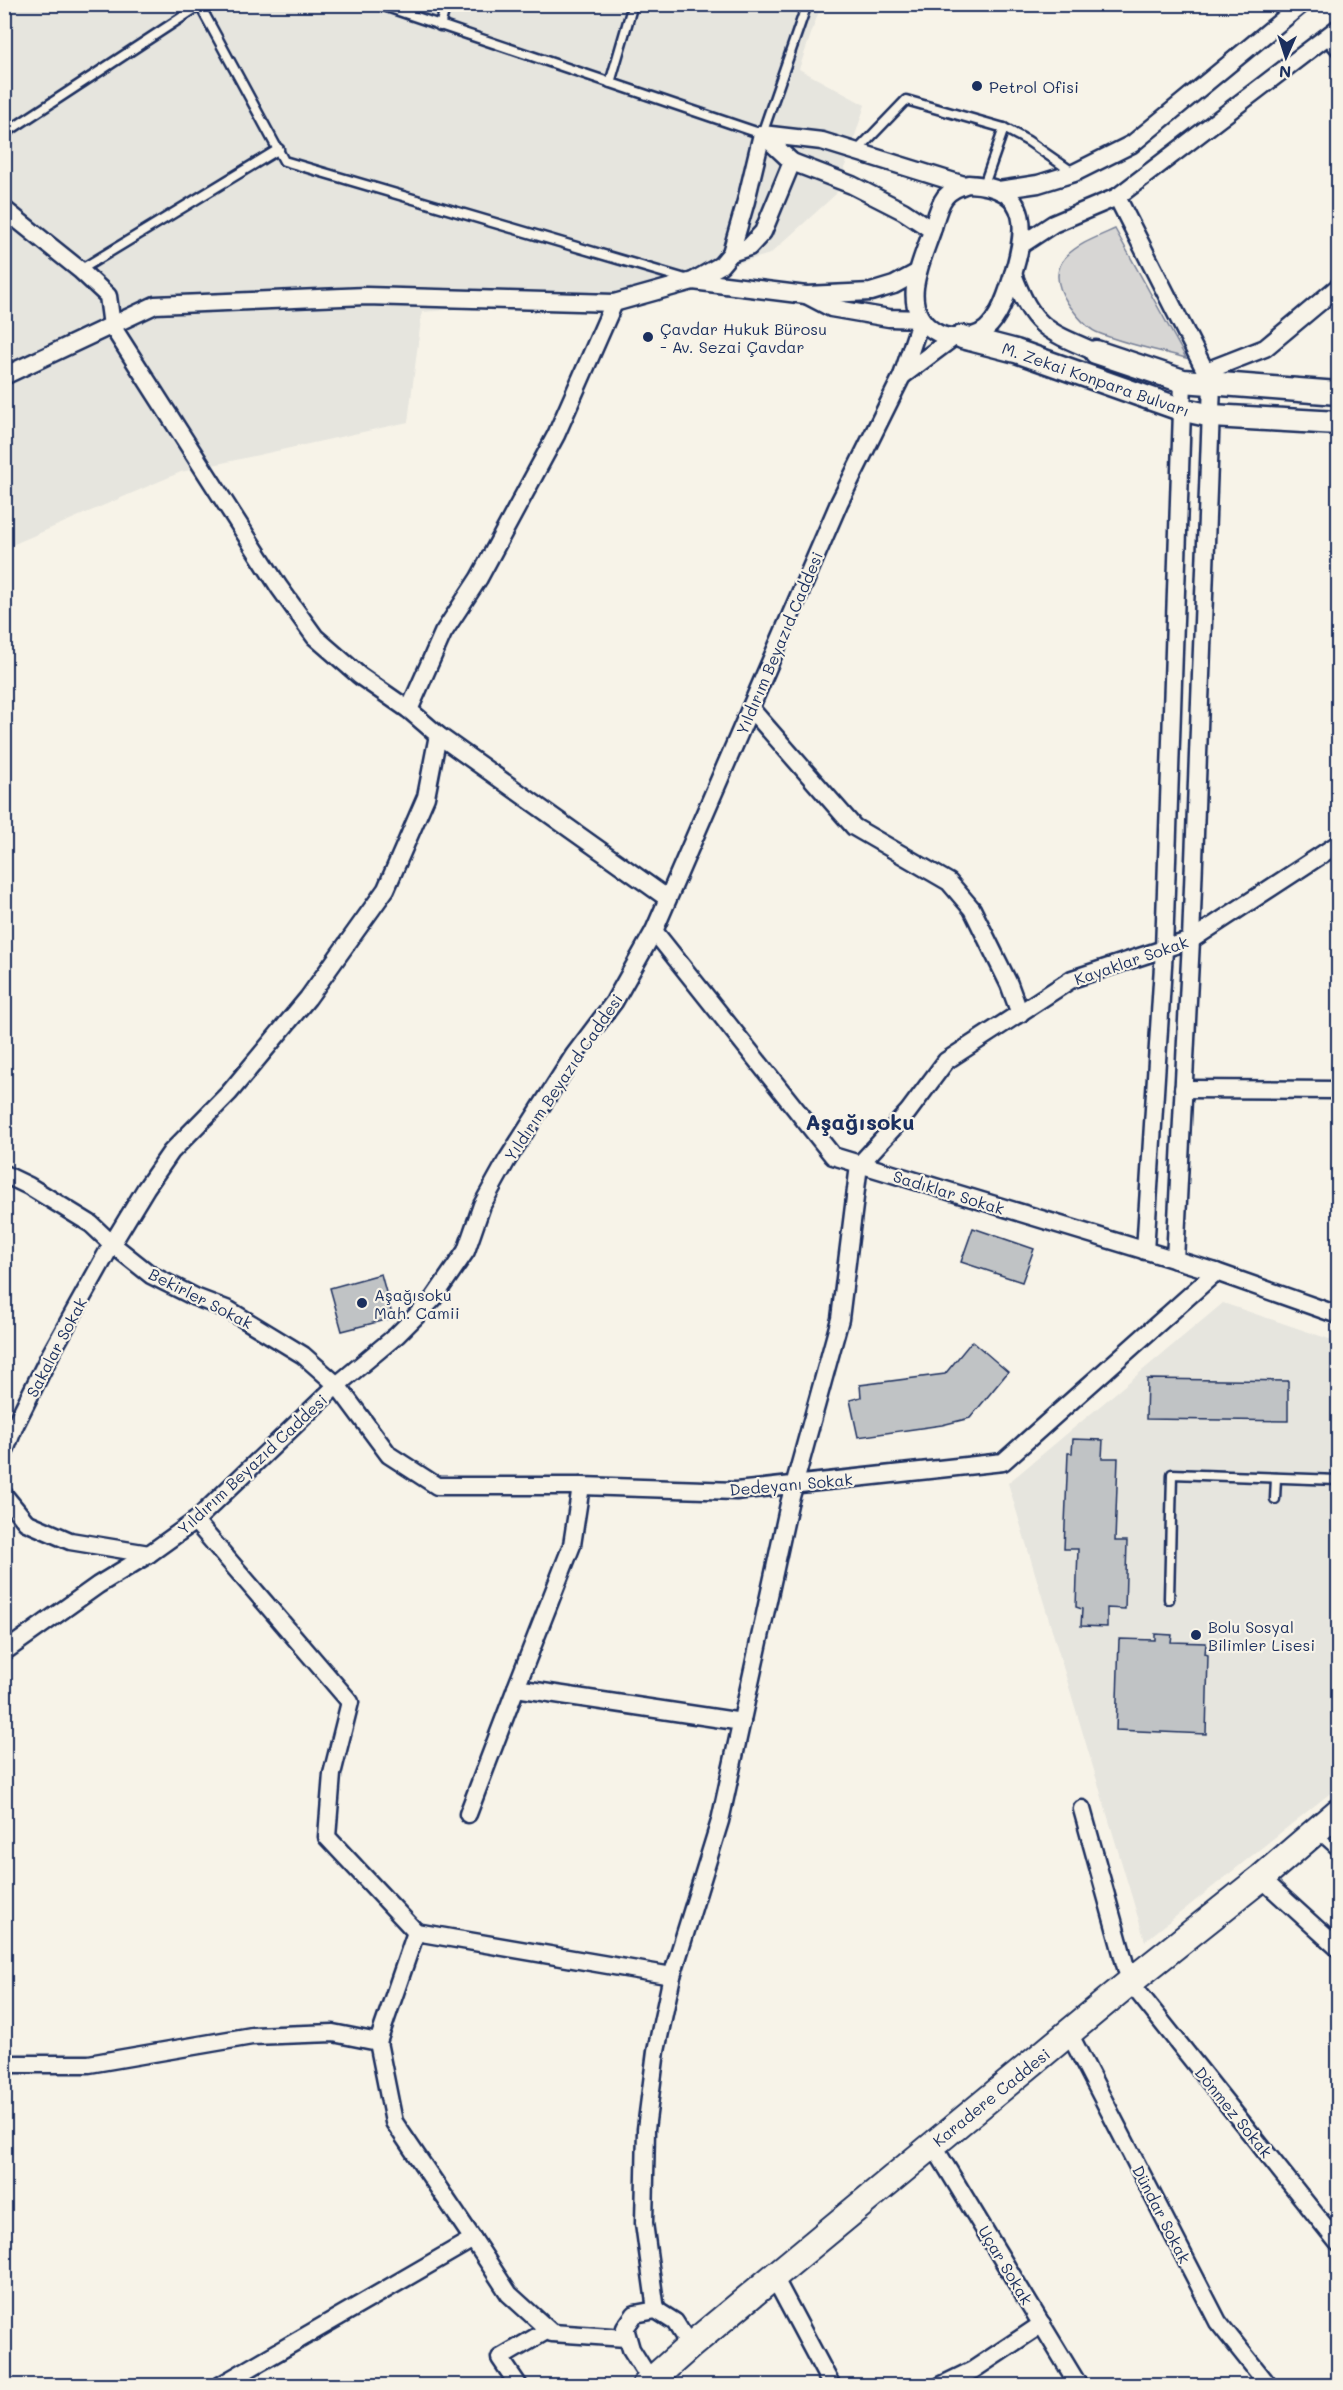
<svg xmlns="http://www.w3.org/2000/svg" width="1343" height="2390" font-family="Mali,sans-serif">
<rect width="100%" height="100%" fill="#f7f3e8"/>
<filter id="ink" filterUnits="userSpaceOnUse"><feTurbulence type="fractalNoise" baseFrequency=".0167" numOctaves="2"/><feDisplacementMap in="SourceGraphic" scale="12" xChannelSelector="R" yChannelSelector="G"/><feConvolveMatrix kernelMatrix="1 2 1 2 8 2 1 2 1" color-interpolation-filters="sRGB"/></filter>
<g filter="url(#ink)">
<g fill="#e6e5de">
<polygon points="5,5 821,5 799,69 865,105 836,194 770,254 628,296 422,312 408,422 181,472 5,548"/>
<polygon points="1223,1303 1338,1342 1338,1787 1145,1941 1008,1483"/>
</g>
<path fill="#d7d6d4" stroke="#798299" stroke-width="1.5" d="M1115 229 1186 358C1157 350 1124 344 1096 332 1085 327 1074 312 1067 302 1039 258 1081 244 1115 229Z"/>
<g fill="#c0c3c5" stroke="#1b2f5e" stroke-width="1.5">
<polygon points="973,1228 1034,1249 1022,1282 961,1262"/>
<polygon points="381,1274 393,1318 342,1331 330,1288"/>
<polygon points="972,1341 1008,1372 970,1418 942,1425 858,1437 850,1400 861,1397 860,1385 945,1374"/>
<polygon points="1147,1379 1288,1381 1288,1421 1146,1419"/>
<polygon points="1073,1439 1103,1440 1102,1458 1118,1458 1115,1541 1127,1541 1125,1609 1107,1608 1107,1627 1081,1626 1082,1609 1076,1607 1078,1549 1064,1549 1068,1453 1072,1453"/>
<polygon points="1155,1634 1172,1635 1171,1642 1206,1643 1205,1654 1208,1655 1206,1734 1116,1730 1119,1639 1155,1640"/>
</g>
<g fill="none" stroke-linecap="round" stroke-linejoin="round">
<defs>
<g id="service">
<polyline points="199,4 284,161 689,280"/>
<polyline points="378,4 762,134 807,4"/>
<polyline points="440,26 446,4"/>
<polyline points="1326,39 1338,53"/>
<polyline points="610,83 633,4"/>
<polyline points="4,134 202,4"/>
<polyline points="856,152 906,100 1004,128 1028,141 1074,173"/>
<polyline points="984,185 1004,128"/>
<polyline points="80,270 279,149"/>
<polyline points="1275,1499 1276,1478"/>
<polyline points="1169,1599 1172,1474 1338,1480"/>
<polyline points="1316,1832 1338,1852"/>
</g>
<g id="minor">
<polyline points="762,134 822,141 964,185"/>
<polyline points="762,134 792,162 852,185 903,211 932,230"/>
<path d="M968 184C1035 187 1026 233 1011 281 1006 297 999 318 986 329 973 340 947 340 934 331 898 308 921 263 932 231 935 221 938 206 945 197 952 189 959 187 968 184Z"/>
<polyline points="999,190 1038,184 1074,173 1132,144 1302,4"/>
<polyline points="1117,197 1212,384 1191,940 1175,1260"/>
<polyline points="4,209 80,270 108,296 112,326 279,587 315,637 360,676 409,710 438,735 667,898"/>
<polyline points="1021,245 1053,224 1117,197 1338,28"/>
<polyline points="731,253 749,247 763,232 792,162"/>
<polyline points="918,272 894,285 871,292 806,295 831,308 889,318 921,319 902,376 954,337"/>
<path d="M1013 274C1033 327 1046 331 1096 352"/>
<polyline points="693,281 806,295"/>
<polyline points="1206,371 1265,348 1338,287"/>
<polyline points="4,376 155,305 366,296 614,303 693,281 721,265 731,253 746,201 762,134"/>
<polyline points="751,709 854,827 949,882 972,909 1009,984 1020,1014"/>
<polyline points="409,710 443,633 479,578 556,435 614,303"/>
<polyline points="654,931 833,1156 1216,1272 1338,1315"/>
<polyline points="1183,1089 1338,1090"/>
<polyline points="4,1174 29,1186 91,1224 112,1244 151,1275 195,1297 229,1310 303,1355 337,1385 389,1455 437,1486 581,1486 736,1491 1003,1462 1216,1272"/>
<polyline points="1145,1251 1164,950 1183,381"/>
<polyline points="4,1453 15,1425 50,1355 112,1244 146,1188 171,1152 229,1093 308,998 386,889 426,797 438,735"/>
<polyline points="581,1486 572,1545 516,1688 742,1722"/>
<polyline points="4,1495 26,1522 70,1541 149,1554"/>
<polyline points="195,1521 350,1702 332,1774 327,1837 416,1932"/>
<polyline points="4,1652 98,1585 149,1554 195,1521 337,1385 397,1335 433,1299 466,1251 482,1205 507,1160 574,1055 614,1002 654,931 839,503 902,376"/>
<polyline points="1082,1809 1130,1982 1338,2243"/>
<polyline points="468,1814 516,1688"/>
<polyline points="1261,1878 1338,1948"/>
<polyline points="1069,2033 1218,2322 1269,2386"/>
<polyline points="378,2042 394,2122 473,2239"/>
<polyline points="4,2064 89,2064 252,2036 333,2033 378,2042 416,1932 672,1976"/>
<polyline points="933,2145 1079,2386"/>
<polyline points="774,2277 832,2386"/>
<polyline points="656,2310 644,2223 646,2129 656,2051 672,1976 720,1821 789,1504 840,1319 859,1165 908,1112 946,1061 1072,979 1191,940 1338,844"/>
<polyline points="219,2386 473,2239 509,2294 552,2333 626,2338"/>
<polyline points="519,2386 500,2358 548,2330"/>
<polyline points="651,2386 651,2381 631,2349 625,2328 635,2314 656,2310 675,2322 690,2346"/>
<polyline points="940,2386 973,2370 1042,2324"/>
</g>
<g id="secondary">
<polyline points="962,337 1016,351 1180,409 1212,416 1338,423"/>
<polyline points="1096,352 1183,381 1338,393"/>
</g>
<polyline id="primary" points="645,2386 690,2346 1130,1982 1261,1878 1338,1812"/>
</defs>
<use href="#service" stroke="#1b2f5e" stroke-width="13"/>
<use href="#minor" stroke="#1b2f5e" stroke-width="21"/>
<use href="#secondary" stroke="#1b2f5e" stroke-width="27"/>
<use href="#primary" stroke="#1b2f5e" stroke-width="30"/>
<use href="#service" stroke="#f7f3e8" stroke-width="8"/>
<use href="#minor" stroke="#f7f3e8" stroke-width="16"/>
<use href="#secondary" stroke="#f7f3e8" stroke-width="22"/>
<use href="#primary" stroke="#f7f3e8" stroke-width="26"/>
</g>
</g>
<g fill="#1b2f5e" stroke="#f7f3e8" stroke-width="2">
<circle cx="977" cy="86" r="6"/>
<circle cx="648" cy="337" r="6"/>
<circle cx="362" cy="1303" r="6"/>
<circle cx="1196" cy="1635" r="6"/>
</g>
<g text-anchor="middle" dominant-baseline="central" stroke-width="4.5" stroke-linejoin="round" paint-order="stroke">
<g font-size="16" fill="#1b2f5e" stroke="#f7f3e8" text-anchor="start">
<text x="989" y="86">Petrol Ofisi</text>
<text x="660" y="328">Çavdar Hukuk Bürosu<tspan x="660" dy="18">- Av. Sezai Çavdar</tspan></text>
<text x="374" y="1294">Aşağısoku<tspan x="374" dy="18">Mah. Camii</tspan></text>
<text x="1208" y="1626">Bolu Sosyal<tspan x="1208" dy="18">Bilimler Lisesi</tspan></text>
</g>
<g font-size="16" fill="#1b2f5e" stroke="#f7f3e8">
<text transform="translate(1096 379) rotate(19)">M. Zekai Konpara Bulvarı</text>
<text transform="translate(779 643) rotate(-67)">Yıldırım Beyazıd Caddesi</text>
<text transform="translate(1131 960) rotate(-19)">Kayaklar Sokak</text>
<text transform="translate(563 1077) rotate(-56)">Yıldırım Beyazıd Caddesi</text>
<text transform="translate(949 1192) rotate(17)">Sadıklar Sokak</text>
<text transform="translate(201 1298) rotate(27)">Bekirler Sokak</text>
<text transform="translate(56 1347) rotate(-62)">Sakalar Sokak</text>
<text transform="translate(252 1464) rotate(-43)">Yıldırım Beyazıd Caddesi</text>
<text transform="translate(791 1484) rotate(-5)">Dedeyanı Sokak</text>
<text transform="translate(991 2097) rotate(-39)">Karadere Caddesi</text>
<text transform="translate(1234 2112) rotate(51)">Dönmez Sokak</text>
<text transform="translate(1162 2214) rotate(63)">Dündar Sokak</text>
<text transform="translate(1006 2265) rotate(59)">Uçar Sokak</text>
</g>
<g font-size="22" font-weight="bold" fill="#1b2f5e" stroke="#f7f3e8">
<text x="860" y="1121">Aşağısoku</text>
</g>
</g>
<rect width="1343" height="2390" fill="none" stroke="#f7f3e8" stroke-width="24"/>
<rect x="12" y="12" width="1319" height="2366" fill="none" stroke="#1b2f5e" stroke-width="2" filter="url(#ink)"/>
<g transform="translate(1286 57) rotate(183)" stroke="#f7f3e8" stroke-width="4.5" paint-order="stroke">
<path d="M0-4.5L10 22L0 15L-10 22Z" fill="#1b2f5e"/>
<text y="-9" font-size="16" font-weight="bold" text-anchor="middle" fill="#1b2f5e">N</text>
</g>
</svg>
